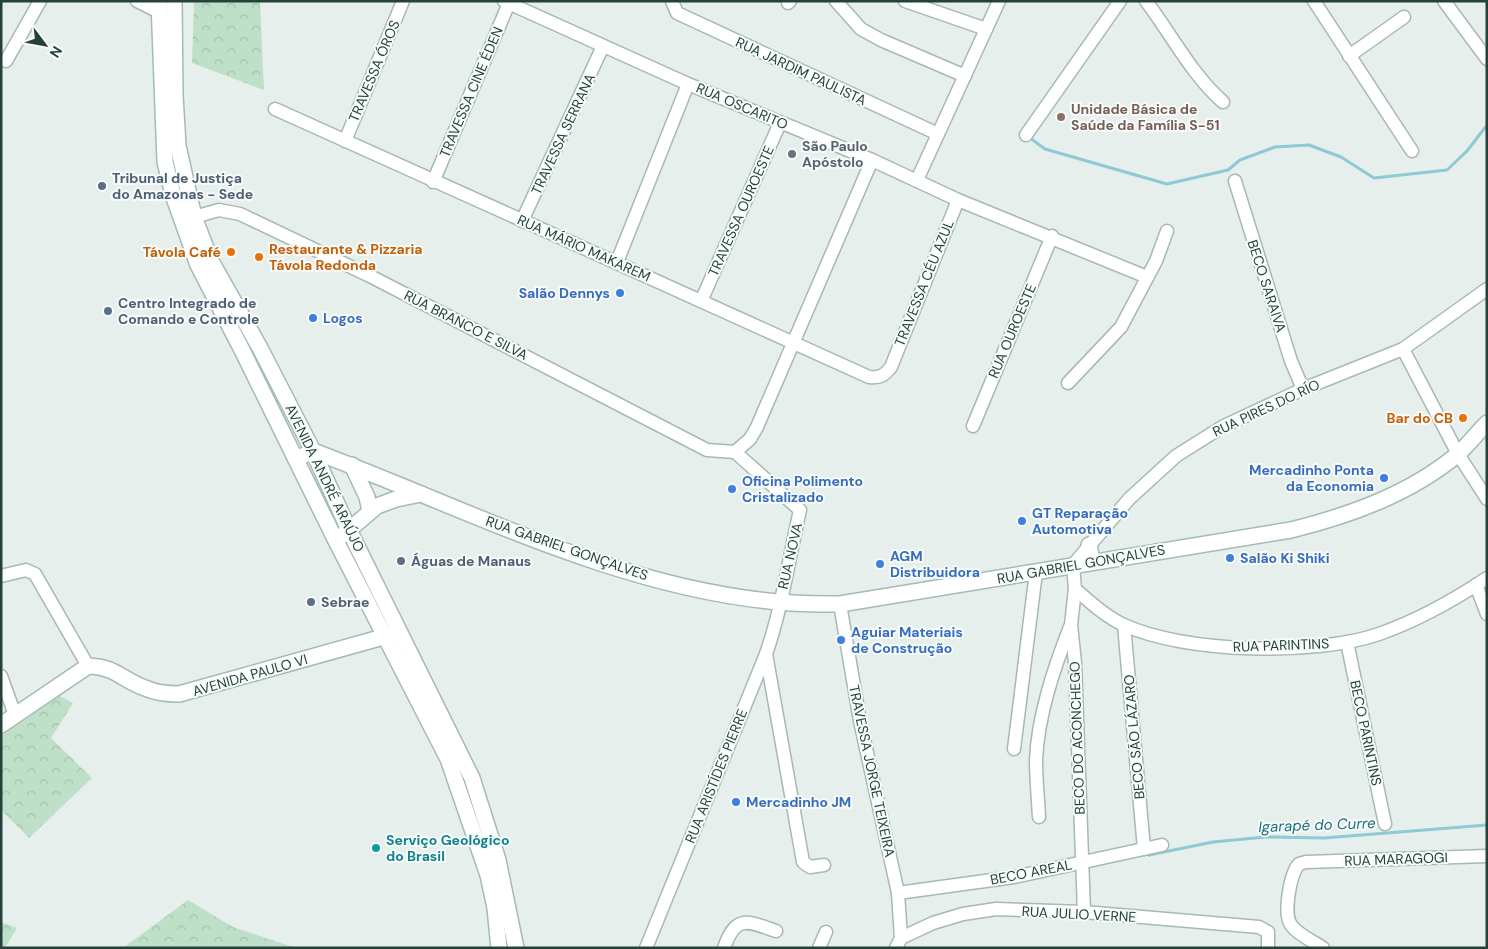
<svg xmlns="http://www.w3.org/2000/svg" width="1488" height="949" font-family="'DM Sans',sans-serif">
<defs>
<pattern id="forest-crowns" width="20" height="18" patternUnits="userSpaceOnUse" patternTransform="scale(1.25)"><rect width="20" height="18" fill="#bfe0c8"/><path d="M2 6a3 3 0 1 1 6 0M12 15a3 3 0 1 1 6 0" fill="none" stroke="#a4c1ad"/></pattern>
</defs>
<rect width="100%" height="100%" fill="#e6efeb"/>
<g fill="url(#forest-crowns)">
<polygon points="194,1 260,1 264,90 192,63"/>
<polygon points="60,696 73,703 51,738 92,778 29,838 1,810 1,736"/>
<polygon points="188,900 233,927 296,948 123,948"/>
<polygon points="1,922 17,928 5,948 1,948"/>
</g>
<g fill="none" stroke-linecap="round" stroke-linejoin="round">
<g stroke="#8ec9d4" stroke-width="3">
<polyline points="1030,138 1045,149 1167,184 1228,170 1240,160 1275,147 1309,145 1341,157 1374,178 1447,170 1467,151 1487,125"/>
<polyline points="1149,855 1213,842 1266,837 1324,838 1487,825"/>
</g>
<defs>
<g id="street">
<polyline points="137,1 159,12"/>
<polyline points="504,1 688,84 872,160 958,200 1147,277"/>
<polyline points="672,1 677,13 938,134"/>
<polyline points="836,1 861,29 881,40 965,76"/>
<polyline points="905,1 986,29"/>
<path d="M1146 1C1171 34 1192 75 1223 102"/>
<polyline points="1314,1 1412,151"/>
<polyline points="1444,1 1487,59"/>
<polyline points="788,3 790,1"/>
<polyline points="1349,56 1404,17"/>
<polyline points="6,61 40,1"/>
<path d="M275 109C473 199 671 286 869 377 880 378 884 376 891 367L958 200"/>
<polyline points="1026,135 1120,1"/>
<polyline points="345,141 403,1"/>
<polyline points="917,180 999,1"/>
<polyline points="1235,181 1291,361 1303,389"/>
<polyline points="433,182 509,3"/>
<polyline points="194,217 219,210 240,214 370,276 707,450 735,452"/>
<polyline points="522,221 603,46"/>
<polyline points="617,262 688,84"/>
<polyline points="702,299 780,123"/>
<polyline points="1403,349 1458,454 1487,499"/>
<polyline points="1068,383 1121,327 1156,261 1167,231"/>
<polyline points="973,426 1052,236"/>
<polyline points="735,452 750,439 757,427 872,160"/>
<polyline points="1,576 26,570 35,574 88,666"/>
<polyline points="1476,585 1487,614"/>
<path d="M1075 589C1090 602 1106 617 1124 625 1185 653 1315 656 1379 634 1416 621 1454 600 1487 578"/>
<polyline points="840,604 860,721 898,893 901,938"/>
<polyline points="1124,625 1144,849"/>
<polyline points="1347,642 1385,824"/>
<polyline points="766,654 803,862 810,867 824,865"/>
<polyline points="1,676 15,715"/>
<polyline points="1014,749 1036,572"/>
<path d="M1039 817C1038 798 1036 779 1036 760 1038 715 1054 668 1070 627"/>
<polyline points="898,893 1014,877 1162,845"/>
<polyline points="1084,912 1075,663 1071,625 1075,589 1073,565 1129,499 1176,456 1222,427 1303,389 1403,349 1487,289"/>
<path d="M646 948 766 654C782 608 789 558 800 510L735 452"/>
<path d="M724 948C736 914 747 921 776 931"/>
<polyline points="819,948 826,932"/>
<polyline points="896,948 901,938 933,923 963,914 996,909 1084,912 1259,927 1268,932 1268,948"/>
<path d="M1323 948C1313 941 1298 935 1291 925 1283 914 1290 874 1299 864L1306 862 1487 856"/>
</g>
<g id="secondary">
<polyline points="159,1 165,162 173,195 198,265 242,350 335,539 448,759 488,875 495,908 499,948"/>
<polyline points="174,1 175,95 178,146 194,217 211,261 260,348 313,451 349,530 472,778 498,860 516,948"/>
<path d="M296 459 313 451C463 507 617 588 779 602 799 604 819 604 840 604L1291 530C1351 515 1410 494 1458 454 1468 445 1477 433 1487 423"/>
<polyline points="352,465 367,497 370,511"/>
<polyline points="343,535 377,506 396,499 421,494"/>
<polyline points="1089,545 1092,561"/>
<path d="M1 725 88 666C117 667 120 679 145 688 156 693 167 694 179 694L394 634"/>
</g>
</defs>
<use href="#street" stroke="#a8b8b2" stroke-width="15"/>
<use href="#secondary" stroke="#a4bbb3" stroke-width="18"/>
<use href="#street" stroke="#fff" stroke-width="12"/>
<use href="#secondary" stroke="#fff" stroke-width="15"/>
</g>
<circle fill="#8d6e63" stroke="#f7fbf9" stroke-width="2" cx="1061" cy="117" r="5"/>
<circle fill="#6b7280" stroke="#f7fbf9" stroke-width="2" cx="792" cy="154" r="5"/>
<g fill="#5c6f8a" stroke="#f7fbf9" stroke-width="2">
<circle cx="102" cy="186" r="5"/>
<circle cx="108" cy="311" r="5"/>
<circle cx="401" cy="561" r="5"/>
<circle cx="311" cy="602" r="5"/>
</g>
<g fill="#e8710a" stroke="#f7fbf9" stroke-width="2">
<circle cx="231" cy="252" r="5"/>
<circle cx="259" cy="257" r="5"/>
<circle cx="1463" cy="418" r="5"/>
</g>
<g fill="#3f7fe0" stroke="#f7fbf9" stroke-width="2">
<circle cx="620" cy="293" r="5"/>
<circle cx="313" cy="318" r="5"/>
<circle cx="1384" cy="478" r="5"/>
<circle cx="732" cy="489" r="5"/>
<circle cx="1022" cy="521" r="5"/>
<circle cx="1230" cy="558" r="5"/>
<circle cx="880" cy="564" r="5"/>
<circle cx="841" cy="640" r="5"/>
<circle cx="736" cy="802" r="5"/>
</g>
<circle fill="#0f9aa8" stroke="#f7fbf9" stroke-width="2" cx="376" cy="848" r="5"/>
<g text-anchor="middle" dominant-baseline="central" stroke-width="4" stroke-linejoin="round" paint-order="stroke">
<g font-size="14" fill="#24423a" stroke="#f7fbf9">
<text transform="translate(374 71) rotate(-67)">TRAVESSA ÓROS</text>
<text transform="translate(801 71) rotate(25)">RUA JARDIM PAULISTA</text>
<text transform="translate(471 92) rotate(-67)">TRAVESSA CINE ÉDEN</text>
<text transform="translate(742 106) rotate(23)">RUA OSCARITO</text>
<text transform="translate(563 134) rotate(-65)">TRAVESSA SERRANA</text>
<text transform="translate(741 211) rotate(-66)">TRAVESSA OUROESTE</text>
<text transform="translate(584 248) rotate(24)">RUA MÁRIO MAKAREM</text>
<text transform="translate(924 283) rotate(-68)">TRAVESSA CÉU AZUL</text>
<text transform="translate(1267 286) rotate(72)">BECO SARAIVA</text>
<text transform="translate(466 325) rotate(27)">RUA BRANCO E SILVA</text>
<text transform="translate(1012 331) rotate(-67)">RUA OUROESTE</text>
<text transform="translate(1266 408) rotate(-25)">RUA PIRES DO RÍO</text>
<text transform="translate(325 478) rotate(64)">AVENIDA ANDRÉ ARAÚJO</text>
<text transform="translate(567 548) rotate(19)">RUA GABRIEL GONÇALVES</text>
<text transform="translate(790 556) rotate(-77)">RUA NOVA</text>
<text transform="translate(1081 564) rotate(-10)">RUA GABRIEL GONÇALVES</text>
<text transform="translate(1281 645) rotate(-2)">RUA PARINTINS</text>
<text transform="translate(250 675) rotate(-16)">AVENIDA PAULO VI</text>
<text transform="translate(1366 733) rotate(78)">BECO PARINTINS</text>
<text transform="translate(1134 737) rotate(-95)">BECO SÃO LÁZARO</text>
<text transform="translate(1077 738) rotate(-92)">BECO DO ACONCHEGO</text>
<text transform="translate(872 771) rotate(78)">TRAVESSA JORGE TEIXEIRA</text>
<text transform="translate(716 776) rotate(-68)">RUA ARISTÍDES PIERRE</text>
<text transform="translate(1396 859) rotate(-2)">RUA MARAGOGI</text>
<text transform="translate(1031 872) rotate(-11)">BECO AREAL</text>
<text transform="translate(1079 914) rotate(3)">RUA JULIO VERNE</text>
</g>
<g font-size="14" font-weight="bold" fill="#785e54" stroke="#f7fbf9" text-anchor="start">
<text x="1071" y="109">Unidade Básica de<tspan x="1071" dy="16">Saúde da Família S-51</tspan></text>
</g>
<g font-size="14" font-weight="bold" fill="#5b616d" stroke="#f7fbf9" text-anchor="start">
<text x="802" y="146">São Paulo<tspan x="802" dy="16">Apóstolo</tspan></text>
</g>
<g font-size="14" font-weight="bold" fill="#4e5e75" stroke="#f7fbf9" text-anchor="start">
<text x="112" y="178">Tribunal de Justiça<tspan x="112" dy="16">do Amazonas - Sede</tspan></text>
<text x="118" y="303">Centro Integrado de<tspan x="118" dy="16">Comando e Controle</tspan></text>
<text x="411" y="561">Águas de Manaus</text>
<text x="321" y="602">Sebrae</text>
</g>
<g font-size="14" font-weight="bold" fill="#c56008" stroke="#f7fbf9" text-anchor="end">
<text x="269" y="249" text-anchor="start">Restaurante &amp; Pizzaria<tspan x="269" dy="16">Távola Redonda</tspan></text>
<text x="221" y="252">Távola Café</text>
<text x="1453" y="418">Bar do CB</text>
</g>
<g font-size="14" font-weight="bold" fill="#366cbe" stroke="#f7fbf9" text-anchor="start">
<text x="610" y="293" text-anchor="end">Salão Dennys</text>
<text x="323" y="318">Logos</text>
<text x="1374" y="470" text-anchor="end">Mercadinho Ponta<tspan x="1374" dy="16">da Economia</tspan></text>
<text x="742" y="481">Oficina Polimento<tspan x="742" dy="16">Cristalizado</tspan></text>
<text x="1032" y="513">GT Reparação<tspan x="1032" dy="16">Automotiva</tspan></text>
<text x="890" y="556">AGM<tspan x="890" dy="16">Distribuidora</tspan></text>
<text x="1240" y="558">Salão Ki Shiki</text>
<text x="851" y="632">Aguiar Materiais<tspan x="851" dy="16">de Construção</tspan></text>
<text x="746" y="802">Mercadinho JM</text>
</g>
<g font-size="14" font-weight="bold" fill="#0d838f" stroke="#f7fbf9" text-anchor="start">
<text x="386" y="840">Serviço Geológico<tspan x="386" dy="16">do Brasil</tspan></text>
</g>
<g font-size="15" font-style="italic" fill="#1c6f80" stroke="#f7fbf9">
<text transform="translate(1317 825) rotate(-2)">Igarapé do Curre</text>
</g>
</g>
<rect width="1488" height="949" fill="none" stroke="#24423a" stroke-width="5"/>
<g transform="translate(45 45) rotate(122)" stroke="#f7fbf9" stroke-width="4" paint-order="stroke">
<path d="M0-4L9 19L0 12L-9 19Z" fill="#24423a"/>
<text y="-8" font-size="14" font-weight="bold" text-anchor="middle" fill="#24423a">N</text>
</g>
</svg>
